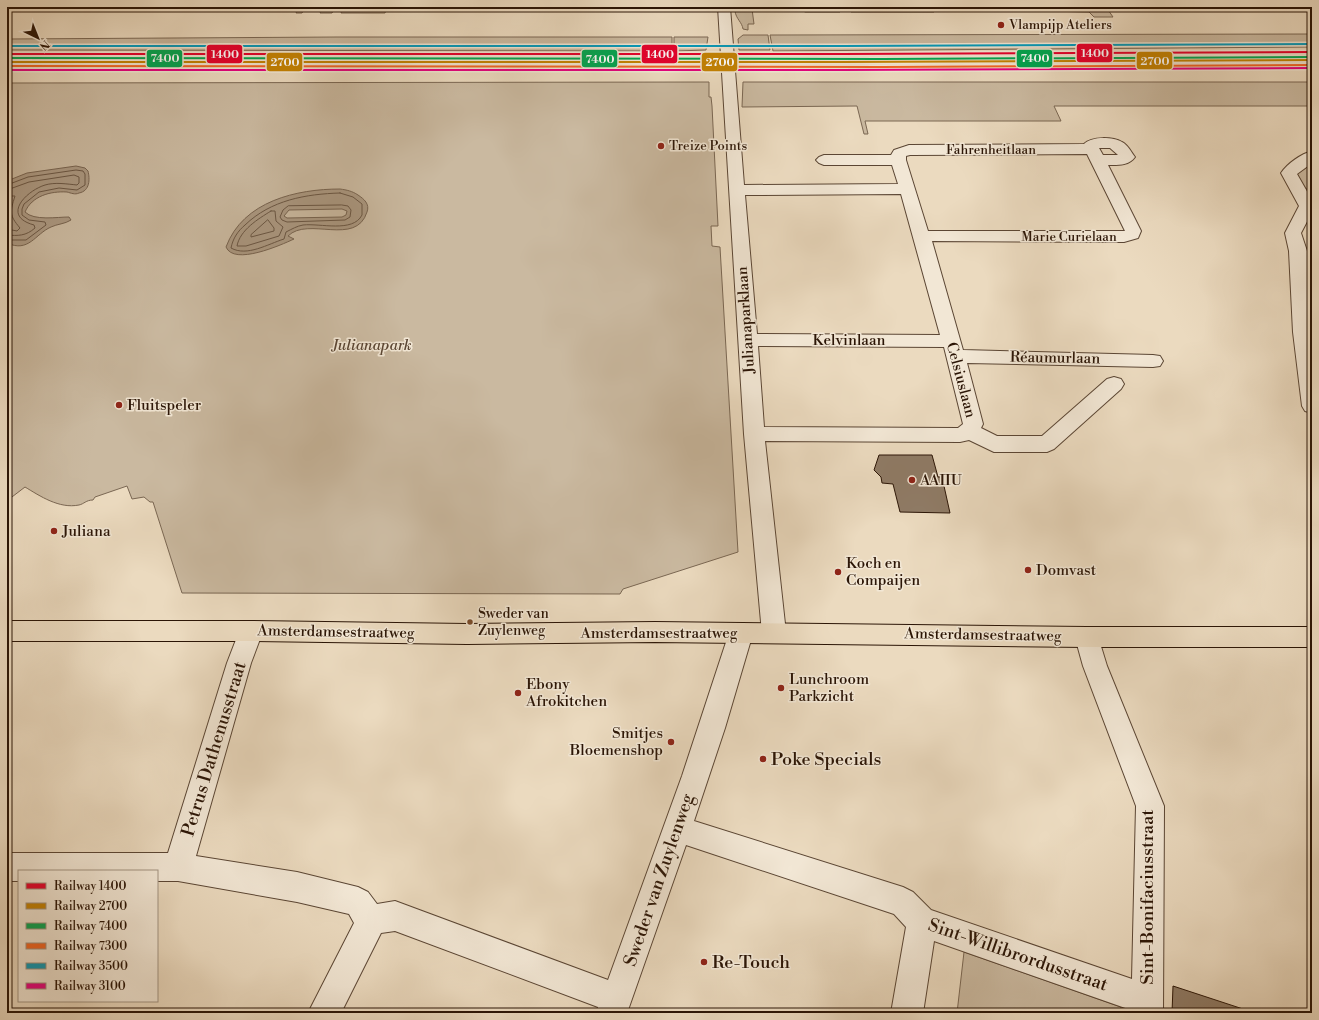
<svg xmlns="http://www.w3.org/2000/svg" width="1319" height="1020" font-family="'Libre Bodoni',serif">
<rect width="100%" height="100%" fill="#ebdabf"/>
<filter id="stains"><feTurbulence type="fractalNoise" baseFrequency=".005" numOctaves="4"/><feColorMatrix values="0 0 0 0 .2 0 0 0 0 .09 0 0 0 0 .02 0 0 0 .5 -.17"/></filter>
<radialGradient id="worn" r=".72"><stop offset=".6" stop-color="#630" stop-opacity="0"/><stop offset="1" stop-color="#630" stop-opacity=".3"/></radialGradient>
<g fill="#cab9a0" stroke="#7a6753">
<polygon points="7,7 62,7 61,11 7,11"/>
<polygon points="123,7 155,7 160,8 158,11 120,11"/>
<polygon points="234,7 289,7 290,8 289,10 223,11"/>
<polygon points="299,7 335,7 332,13 320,13 321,11 303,11 302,13 296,13"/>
<polygon points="343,7 397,7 397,10 386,10 385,13 341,13"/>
<polygon points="400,7 470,7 469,10 398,10"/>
<path d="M744 7H839L840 12H805L802 10 752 9 754 24H748V30L743 29C742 22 736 19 735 11L738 10 742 11 747 9Z"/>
<polygon points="849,7 950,7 952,11 934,11 934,12 851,12"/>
<polygon points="957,7 1106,7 1113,17 1094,17 1089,12 1046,11 1036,8"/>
<polygon points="1312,34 1312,47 773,51 770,35"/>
<polygon points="743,35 768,35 770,50 739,50 738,39"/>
<polygon points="337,37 672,37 672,49 674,50 674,37 708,37 706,50 676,51 7,50 7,39"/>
<path d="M709 82V97H711L712 106 718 226H711L712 246 720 247 738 552 623 589 620 594 182 593 153 502H150L144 497 132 499 127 486 95 497 93 500C86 500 84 504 79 505 59 509 40 496 25 487L8 500 7 499V83Z"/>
<polygon points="743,82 1312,82 1312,106 1054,106 1061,121 865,121 868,134 864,134 857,106 742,107"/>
<polygon points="1312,164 1312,187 1307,189 1304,188 1296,174"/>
<polygon points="964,952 1121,1007 1120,1013 957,1013"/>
</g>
<g fill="#aa9780" stroke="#77634f" fill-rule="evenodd">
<path d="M76 166 85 168 88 171C90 179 90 191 79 193 75 195 71 193 67 192 50 191 32 196 25 212 34 221 57 217 69 217L71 220C65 224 57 224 51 227 35 234 29 253 7 243V181L27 173Z"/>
<path d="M340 189C347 190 352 191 358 195 364 199 370 204 367 212 356 247 308 216 288 236L294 239C281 245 234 266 226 247 243 201 297 189 340 189ZM342 209 347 211 346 215 342 217 287 218 284 216 289 210Z"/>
</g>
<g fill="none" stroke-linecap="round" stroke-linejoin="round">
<g stroke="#6a5643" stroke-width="1">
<polyline points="7,185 28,177 76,170 83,171 85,174 85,185 77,190 59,188 39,192 24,204 22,209 22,215 29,220 45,222 46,225 26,240 7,240"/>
<path d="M7 190 29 182 74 175 79 177V183L77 185C67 184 55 182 45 185 26 191 1 216 34 225L35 228C26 236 18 236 7 235"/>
<path d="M340 193 353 197 362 204V215C353 233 320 223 303 225 297 226 292 229 286 232L284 239C268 244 247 257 231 248 233 238 238 231 245 225 271 200 306 194 340 193Z"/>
<path d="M7 196H15C10 212 9 215 20 228L17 231 7 229"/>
<polygon points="342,205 348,206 351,210 350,217 345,220 287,222 282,220 280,217 283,210 288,206"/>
<path d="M271 211H275L276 221 283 227 279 236 246 246H237C240 230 258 219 271 211Z"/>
<polygon points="268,220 274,228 274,231 251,237 251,235"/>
</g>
</g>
<g fill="#8f7b66" stroke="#2b1506">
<polygon points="879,455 932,455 938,477 942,477 950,513 900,512 893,484 882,483 881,477 874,470"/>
<polygon points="1173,986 1243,1009 1242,1013 1172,1013"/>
</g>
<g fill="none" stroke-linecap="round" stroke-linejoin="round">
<defs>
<g id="minor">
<path d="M718 7H730L744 185 898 184 892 165H824L819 163 816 160 819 157 824 155H891L894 150 909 145 1084 144C1092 136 1113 137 1122 142 1128 145 1131 152 1135 157 1129 166 1117 165 1108 165L1141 231 1138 238 1124 242 932 241 963 350 1153 355 1160 356 1163 361 1160 366 1153 367 967 363 983 424 981 428 997 436H1042L1107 379 1114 377 1121 379 1124 384 1121 389 1054 449 1047 452H994L969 440 960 442 765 441 786 633 783 640 774 643 765 640 762 633 744 434ZM1099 148H1110L1118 155H1103ZM1087 154 1125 231H928L906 160V156L910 155ZM901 194 940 335 757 334 745 195ZM758 346 944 347 963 424 958 428 764 427Z"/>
<path d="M1312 151V163L1297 174 1309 195 1312 194V212L1301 233 1307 251 1312 337V413L1305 411 1302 406 1293 332 1289 251 1285 233 1299 206 1281 173C1288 163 1301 154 1312 151Z"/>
<polygon points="251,621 260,624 263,631 251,663 196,856 297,872 358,887 368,892 377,904 395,901 608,980 682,776 729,633 732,626 741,623 750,626 753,633 725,728 694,821 903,887 913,892 931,910 1132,979 1136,806 1083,666 1075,637 1078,630 1087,627 1096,630 1107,666 1164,806 1163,1013 1131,1013 1131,1010 934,941 923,1013 891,1013 906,927 894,914 686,845 627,1013 597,1013 598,1007 395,931 381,933 341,1013 308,1013 354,923 349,914 297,902 178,881 157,881 157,871 19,871 19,881 7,881 7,853 168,853 227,663 242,624"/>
</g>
<polygon id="major" points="7,621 251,621 467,624 655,622 1087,627 1312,627 1312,647 1087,647 655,642 467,644 251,641 7,641"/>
</defs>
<use href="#minor" stroke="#5b4634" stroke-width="2"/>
<use href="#major" stroke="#2b1506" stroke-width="2"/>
<use href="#minor" fill="#f2e7d5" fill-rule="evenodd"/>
<use href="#major" fill="#ebdabf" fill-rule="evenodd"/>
<defs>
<polygon id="rail-1" points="1312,51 1312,53 842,55 7,55 7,53 842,53"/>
<polygon id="rail-2" points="1312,59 1312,61 842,63 7,63 7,61 842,61"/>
<polygon id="rail-3" points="1312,56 1312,58 882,60 7,59 7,57 882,58"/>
<polygon id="rail-4" points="1312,64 1312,66 882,68 7,67 7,65 882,66"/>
<polygon id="rail-5" points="1312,43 1312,45 842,47 7,47 7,45 842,45"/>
<polygon id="rail-6" points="1312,67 1312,69 842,71 7,71 7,69 842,69"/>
</defs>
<use href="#rail-1" stroke="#f2e7d5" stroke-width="3"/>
<use href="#rail-2" stroke="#f2e7d5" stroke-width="3"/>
<use href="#rail-3" stroke="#f2e7d5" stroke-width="3"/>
<use href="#rail-4" stroke="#f2e7d5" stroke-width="3"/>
<use href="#rail-5" stroke="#f2e7d5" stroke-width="3"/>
<use href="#rail-6" stroke="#f2e7d5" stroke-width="3"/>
<use href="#rail-1" fill="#e4002b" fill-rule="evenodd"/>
<use href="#rail-2" fill="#c48202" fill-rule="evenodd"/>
<use href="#rail-3" fill="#00a651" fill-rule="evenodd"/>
<use href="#rail-4" fill="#f26522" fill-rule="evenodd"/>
<use href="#rail-5" fill="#049aba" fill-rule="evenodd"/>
<use href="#rail-6" fill="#e5007d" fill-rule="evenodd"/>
</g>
<g fill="#8f2418" stroke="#f2e7d5" stroke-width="1.5">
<circle cx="1001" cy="25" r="4"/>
<circle cx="661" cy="146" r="4"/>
<circle cx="119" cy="405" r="4"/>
<circle cx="912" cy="480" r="4"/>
<circle cx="54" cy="531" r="4"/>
<circle cx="1028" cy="570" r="4"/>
<circle cx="838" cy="572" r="4"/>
<circle cx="781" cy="688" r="4"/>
<circle cx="518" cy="693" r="4"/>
<circle cx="671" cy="742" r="4"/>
<circle cx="763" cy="759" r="4"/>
<circle cx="704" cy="962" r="4"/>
</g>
<circle fill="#7a4b2a" stroke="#f2e7d5" stroke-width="1.5" cx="470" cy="622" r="3.5"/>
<g text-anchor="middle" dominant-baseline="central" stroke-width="3" stroke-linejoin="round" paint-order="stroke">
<g font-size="13" fill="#2b1506" stroke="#f2e7d5" text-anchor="start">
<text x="1009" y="25">Vlampijp Ateliers</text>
<text x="669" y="146">Treize Points</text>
</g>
<g font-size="13" fill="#2b1506" stroke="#f2e7d5">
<text x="991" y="150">Fahrenheitlaan</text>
<text x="1069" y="237">Marie Curielaan</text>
</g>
<g font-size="14" fill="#2b1506" stroke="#f2e7d5" text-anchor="start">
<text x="478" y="614">Sweder van<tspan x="478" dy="17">Zuylenweg</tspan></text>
</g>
<g font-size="15" fill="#2b1506" stroke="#f2e7d5">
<text transform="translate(746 320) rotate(-94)">Julianaparklaan</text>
<text x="849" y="340">Kelvinlaan</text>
<text transform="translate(1055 358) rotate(1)">Réaumurlaan</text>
<text transform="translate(961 380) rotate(75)">Celsiuslaan</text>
<text transform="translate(336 632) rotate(1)">Amsterdamsestraatweg</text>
<text x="659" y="633">Amsterdamsestraatweg</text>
<text transform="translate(983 635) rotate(1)">Amsterdamsestraatweg</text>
</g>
<g font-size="15" font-style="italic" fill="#5b4634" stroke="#f2e7d5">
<text x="372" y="345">Julianapark</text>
</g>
<g font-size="15" fill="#2b1506" stroke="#f2e7d5" text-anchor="start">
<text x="127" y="405">Fluitspeler</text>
<text x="920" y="480">AAIIU</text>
<text x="62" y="531">Juliana</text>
<text x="846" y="563">Koch en<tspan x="846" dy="17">Compaijen</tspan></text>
<text x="1036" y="570">Domvast</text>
<text x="789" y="679">Lunchroom<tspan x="789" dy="17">Parkzicht</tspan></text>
<text x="526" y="684">Ebony<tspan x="526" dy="17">Afrokitchen</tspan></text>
<text x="663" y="733" text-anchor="end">Smitjes<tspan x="663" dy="17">Bloemenshop</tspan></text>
</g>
<g font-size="18" fill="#2b1506" stroke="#f2e7d5">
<text transform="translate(214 749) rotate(-73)">Petrus Dathenusstraat</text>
<text transform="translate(659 880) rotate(-71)">Sweder van Zuylenweg</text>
<text transform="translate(1147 897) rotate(-90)">Sint-Bonifaciusstraat</text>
<text transform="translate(1018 955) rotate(19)">Sint-Willibrordusstraat</text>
</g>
<g font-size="18" fill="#2b1506" stroke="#f2e7d5" text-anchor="start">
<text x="771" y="759">Poke Specials</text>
<text x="712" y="962">Re-Touch</text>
</g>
</g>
<g stroke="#f2e7d5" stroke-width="1.5">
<rect x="1076" y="43" width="37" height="20" rx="4" fill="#e4002b"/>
<rect x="206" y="44" width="37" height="20" rx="4" fill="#e4002b"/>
<rect x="641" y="44" width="37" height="20" rx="4" fill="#e4002b"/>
<rect x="146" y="49" width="37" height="19" rx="4" fill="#00a651"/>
<rect x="1016" y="49" width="37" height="19" rx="4" fill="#00a651"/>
<rect x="581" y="49" width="37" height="19" rx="4" fill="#00a651"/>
<rect x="1136" y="51" width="37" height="19" rx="4" fill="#c48202"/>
<rect x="266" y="52" width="37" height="20" rx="4" fill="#c48202"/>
<rect x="701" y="52" width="37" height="20" rx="4" fill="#c48202"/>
</g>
<g font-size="11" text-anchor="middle" font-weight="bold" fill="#fff">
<text x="1095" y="57">1400</text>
<text x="225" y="58">1400</text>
<text x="660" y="58">1400</text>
<text x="165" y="62">7400</text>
<text x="1035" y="62">7400</text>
<text x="600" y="63">7400</text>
<text x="1155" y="65">2700</text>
<text x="285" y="66">2700</text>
<text x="720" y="66">2700</text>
</g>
<rect width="1319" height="1020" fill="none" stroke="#ebdabf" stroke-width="24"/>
<rect x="8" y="8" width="1303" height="1004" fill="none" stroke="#2b1506" stroke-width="2"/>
<rect x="12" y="12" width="1295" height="996" fill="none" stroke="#2b1506"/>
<rect x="18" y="870" width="140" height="132" fill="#f2e7d5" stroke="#a29382"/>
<rect x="26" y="883" width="20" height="6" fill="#e4002b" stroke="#a29382"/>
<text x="54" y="890" font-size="12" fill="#2b1506">Railway 1400</text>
<rect x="26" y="903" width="20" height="6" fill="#c48202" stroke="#a29382"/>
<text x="54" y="910" font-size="12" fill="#2b1506">Railway 2700</text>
<rect x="26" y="923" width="20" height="6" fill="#00a651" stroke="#a29382"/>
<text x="54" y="930" font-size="12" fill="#2b1506">Railway 7400</text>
<rect x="26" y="943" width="20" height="6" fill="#f26522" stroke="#a29382"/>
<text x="54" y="950" font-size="12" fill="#2b1506">Railway 7300</text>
<rect x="26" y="963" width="20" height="6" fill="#049aba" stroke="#a29382"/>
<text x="54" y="970" font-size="12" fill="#2b1506">Railway 3500</text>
<rect x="26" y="983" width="20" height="6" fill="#e5007d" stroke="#a29382"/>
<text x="54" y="990" font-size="12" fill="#2b1506">Railway 3100</text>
<g transform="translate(38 38) rotate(137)" stroke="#f2e7d5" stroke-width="3" paint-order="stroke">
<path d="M0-3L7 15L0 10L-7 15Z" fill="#2b1506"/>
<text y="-6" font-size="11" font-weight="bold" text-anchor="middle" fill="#2b1506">N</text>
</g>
<rect width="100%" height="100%" filter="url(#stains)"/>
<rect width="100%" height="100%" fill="url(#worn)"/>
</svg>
